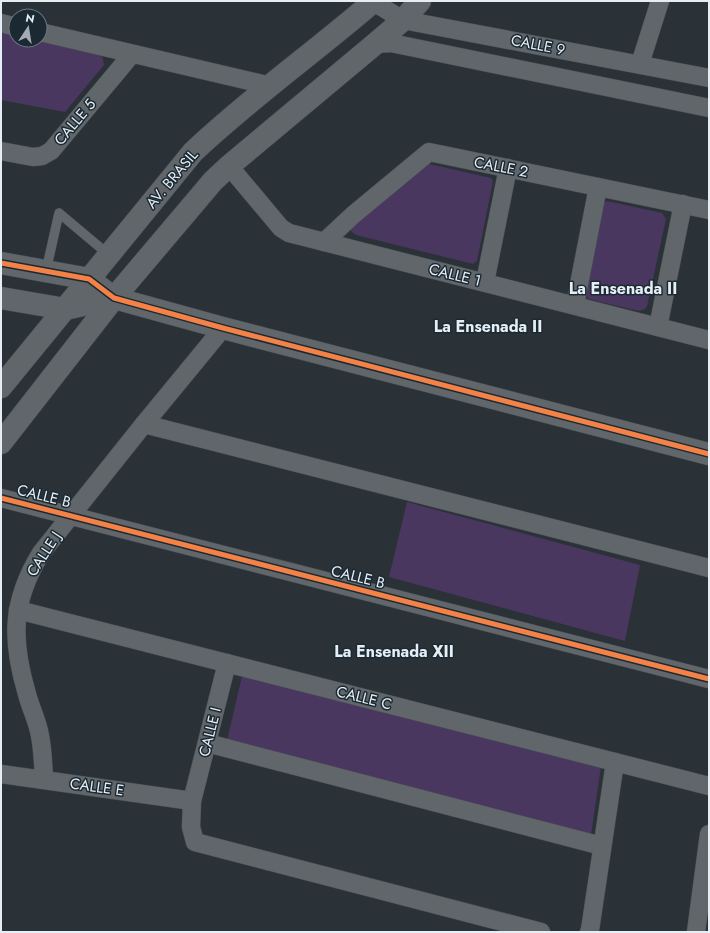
<svg xmlns="http://www.w3.org/2000/svg" width="710" height="933" font-family="Jost,sans-serif">
<rect width="100%" height="100%" fill="#2a3238"/>
<g fill="#49375f">
<polygon points="1,32 16,35 16,40 38,40 99,53 103,59 104,65 65,112 1,100"/>
<polygon points="425,163 491,178 493,181 477,261 473,264 356,235 351,231 351,228"/>
<polygon points="607,201 662,213 666,219 647,306 645,309 639,311 588,299 585,293 604,203"/>
<polygon points="407,502 640,565 625,641 389,577"/>
<polygon points="242,676 601,766 591,835 227,741"/>
</g>
<g fill="none" stroke-linecap="round" stroke-linejoin="round">
<defs>
<polyline id="lane" points="46,271 59,213 109,255"/>
<g id="street">
<polyline points="372,1 403,20 709,78"/>
<polyline points="1,23 16,27"/>
<polyline points="40,32 271,86"/>
<polyline points="375,44 391,43 709,108"/>
<polyline points="640,64 660,1"/>
<polyline points="1,151 33,157 42,156 51,151 132,54"/>
<polyline points="229,166 281,228 289,233 709,340"/>
<polyline points="324,242 353,215 429,152 709,210"/>
<polyline points="485,282 508,168"/>
<polyline points="575,305 598,187"/>
<polyline points="658,327 683,204"/>
<polyline points="144,424 709,568"/>
<polyline points="1,498 709,679"/>
<polyline points="18,610 709,786"/>
<polyline points="227,663 192,801 191,827 195,842 541,932"/>
<polyline points="207,743 602,846"/>
<polyline points="1,774 192,801"/>
<path d="M44 780C43 764 43 747 39 731 36 718 30 706 27 694 11 640 11 602 41 553L144 424 223 328"/>
<polyline points="589,932 590,930 615,762"/>
<polyline points="696,932 709,834"/>
</g>
<g id="secondary">
<polyline points="1,263 89,279 114,298 223,328 709,454"/>
<polyline points="1,298 65,309 114,298"/>
<path d="M1 387 193 152C250 98 315 52 374 1"/>
<polyline points="1,443 114,298 213,181 229,166 375,44 403,20 420,1"/>
</g>
</defs>
<use href="#lane" stroke="#4a5056" stroke-width="10"/>
<use href="#street" stroke="#4a5056" stroke-width="19"/>
<use href="#secondary" stroke="#4a5056" stroke-width="23"/>
<use href="#lane" stroke="#60666a" stroke-width="9"/>
<use href="#street" stroke="#60666a" stroke-width="18"/>
<use href="#secondary" stroke="#60666a" stroke-width="22"/>
<defs>
<g id="cycleway">
<polyline points="1,263 89,279 114,298 223,328 709,454"/>
<polyline points="1,498 709,679"/>
</g>
</defs>
<use href="#cycleway" stroke="#1b2933" stroke-width="8"/>
<use href="#cycleway" stroke="#f48246" stroke-width="5"/>
</g>
<g text-anchor="middle" dominant-baseline="central" stroke-width="3" stroke-linejoin="round" paint-order="stroke">
<g font-size="15" fill="#e5eef5" stroke="#1b2933">
<text transform="translate(538 45) rotate(11)">CALLE 9</text>
<text transform="translate(75 122) rotate(-50)">CALLE 5</text>
<text transform="translate(501 167) rotate(11)">CALLE 2</text>
<text transform="translate(172 179) rotate(-50)">AV. BRASIL</text>
<text transform="translate(455 275) rotate(14)">CALLE 1</text>
<text transform="translate(44 496) rotate(14)">CALLE B</text>
<text transform="translate(44 554) rotate(-57)">CALLE J</text>
<text transform="translate(358 577) rotate(14)">CALLE B</text>
<text transform="translate(364 698) rotate(14)">CALLE C</text>
<text transform="translate(210 732) rotate(-76)">CALLE I</text>
<text transform="translate(97 787) rotate(8)">CALLE E</text>
</g>
<g font-size="16" font-weight="bold" fill="#e5eef5" stroke="#1b2933">
<text x="623" y="288">La Ensenada II</text>
<text x="488" y="326">La Ensenada II</text>
<text x="394" y="651">La Ensenada XII</text>
</g>
</g>
<rect width="710" height="933" fill="none" stroke="#e5eef5" stroke-width="4"/>
<g transform="translate(28 28) rotate(12)"><circle r="19" fill="#1b2933" stroke="#6c7881"/>
<path d="M0-3L7 15L0 10L-7 15Z" fill="#a4acb3"/>
<text y="-6" font-size="11" font-weight="bold" text-anchor="middle" fill="#e5eef5">N</text>
</g>
</svg>
